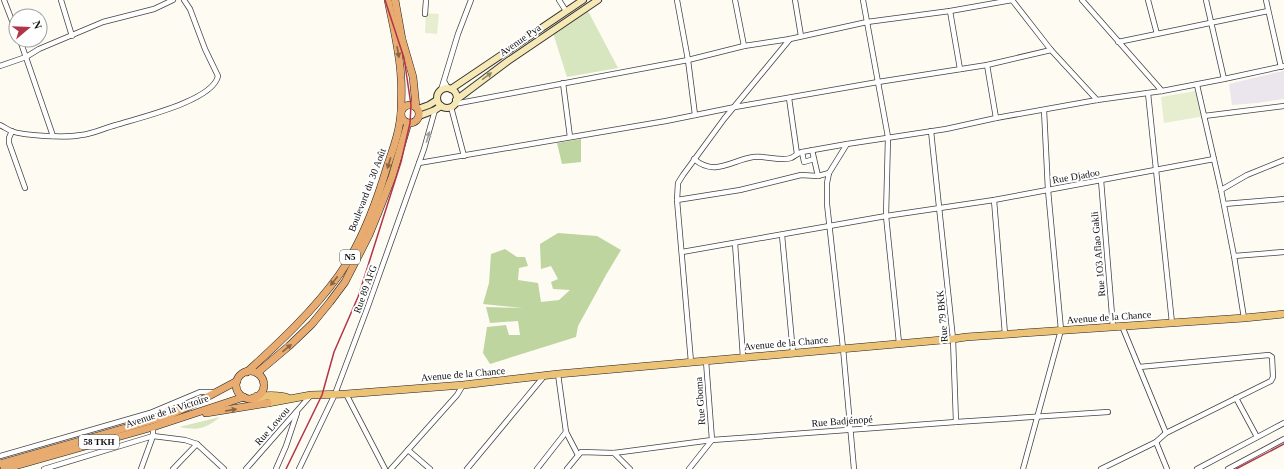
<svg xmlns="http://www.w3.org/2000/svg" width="1284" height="469" font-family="Georgia,serif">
<rect width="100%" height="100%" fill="#fefbf3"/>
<polygon fill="#ebe5ed" points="1284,71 1284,99 1257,103 1232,105 1229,84 1278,72"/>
<g fill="#d7e6bf">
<polygon points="588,11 618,68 567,77 553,33"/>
<path d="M220 417C204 430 198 430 179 427Z"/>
</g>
<g fill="#bed5a0">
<polygon points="581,139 581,162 562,164 557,143"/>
<polygon points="558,233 597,236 621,250 606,275 578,326 576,337 490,364 483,353 487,327 506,325 509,335 520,335 518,321 490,323 486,307 523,308 483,304 489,283 491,254 505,249 517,257 525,257 528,266 519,268 518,280 538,283 541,302 559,300 570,290 553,289 551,282 558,279 551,266 541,269 540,244"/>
</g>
<g fill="#e7eed0">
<polygon points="426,13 439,14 437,34 425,33"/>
<polygon points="1201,90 1205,116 1164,123 1161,97"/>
</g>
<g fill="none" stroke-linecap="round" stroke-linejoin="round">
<defs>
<g id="minor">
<polyline points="4,0 16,31"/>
<polyline points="61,0 72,36"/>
<polyline points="559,0 566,11"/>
<polyline points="677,0 688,60 695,115"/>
<polyline points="735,0 744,46"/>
<polyline points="795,0 801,36"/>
<polyline points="863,0 888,137 886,216 899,343"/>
<polyline points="1012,0 1051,50 1097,100"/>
<polyline points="1082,0 1162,91"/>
<polyline points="1148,0 1157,34"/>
<polyline points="1206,0 1224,79"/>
<polyline points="1266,0 1281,67"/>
<polyline points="950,11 960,69"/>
<polyline points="425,14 426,0"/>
<polyline points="20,40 53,136"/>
<polyline points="1118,42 1268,11"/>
<polyline points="987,65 996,118"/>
<polyline points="0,66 26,57 39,49 103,22 154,9 173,0"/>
<polyline points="444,81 448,88"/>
<polyline points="563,83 570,137"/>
<polyline points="1197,85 1221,190 1234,256 1244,318"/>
<polyline points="441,90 458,34 471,0"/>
<polyline points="1148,93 1172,323"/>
<polyline points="789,98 797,154"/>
<polyline points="454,104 688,60 744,46 790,39 867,22 950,11 1012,0"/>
<polyline points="451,107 464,156"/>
<polyline points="1204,116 1284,106"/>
<path d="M0 125C4 127 7 129 11 131 25 136 66 138 81 135 93 134 104 128 116 125 138 118 213 101 218 76L205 49 190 9 184 0"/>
<polyline points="12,131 9,138 9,143 25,188"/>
<polyline points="931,131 953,339 956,422"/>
<polyline points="812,150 818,176"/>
<polyline points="802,152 804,162 814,159"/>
<path d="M694 159C715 177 732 160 753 157 766 155 779 162 791 158 795 156 798 153 802 152L847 144"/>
<polyline points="419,163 666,121 735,107 878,82 987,65 1051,50"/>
<polyline points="1101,180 1113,327"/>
<polyline points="1221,190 1247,175 1284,160"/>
<polyline points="677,200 740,190 801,175 818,176 829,173"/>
<polyline points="994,200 1005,334"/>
<polyline points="1224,204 1284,199"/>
<polyline points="782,235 793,353"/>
<polyline points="735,243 743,357"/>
<polyline points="682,252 886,216 994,200 1214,159"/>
<polyline points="1234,256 1284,252"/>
<polyline points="1122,326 1166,433"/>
<polyline points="691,362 677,200 678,183 683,175 724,119 790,39"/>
<polyline points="558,374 566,432 578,455"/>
<polyline points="346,394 385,469"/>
<polyline points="1236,398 1257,437"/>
<polyline points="1156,442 1167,469"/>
<polyline points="408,450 430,469"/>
<polyline points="614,453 630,469"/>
<polyline points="0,456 150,413 200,392 214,392"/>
<polyline points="44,469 153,436 185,440 197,444 224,469"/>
<polyline points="141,469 153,436 153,427"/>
<polyline points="173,469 197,444"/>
<polyline points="246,469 311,395"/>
<polyline points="276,469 286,446 297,413"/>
<polyline points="299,469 335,394 367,309 424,149 435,110"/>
<polyline points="391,469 457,395 463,385"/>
<polyline points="467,469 545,375"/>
<polyline points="537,469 566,432"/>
<polyline points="567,469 581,452 614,453 712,440 956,422 1108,412"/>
<polyline points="689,469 712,440 706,361"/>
<polyline points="854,469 843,348 827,204 827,183 829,173 847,144 946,129 996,118 1097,100 1162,91 1224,79 1284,66"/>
<polyline points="1023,469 1061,330 1048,190 1044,110"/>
<polyline points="1101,469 1156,442 1166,433 1271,381 1273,377 1272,357 1269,355 1139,367"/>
<polyline points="1197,469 1284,423"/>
<polyline points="1228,469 1284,439"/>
</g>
<g id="secondary">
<circle cx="447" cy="98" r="10"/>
<polyline points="451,89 583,0"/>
<polyline points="456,100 508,61 598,0"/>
<polyline points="418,109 429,105 437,100"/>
<polyline points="419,116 435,110 441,106"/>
</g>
<g id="primary">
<path d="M257 396C267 396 279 394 288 398"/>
<polyline points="253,398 259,402 268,403 311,395 346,394 463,385 558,374 953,339 966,337 1244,318 1284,314"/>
</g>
<g id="trunk">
<polyline points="395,0 402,39 413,77 416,107"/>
<circle cx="410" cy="114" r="9"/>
<circle cx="250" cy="385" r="14"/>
<path d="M247 372C280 342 313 311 339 275 361 244 376 204 387 167 393 149 400 131 401 111 401 100 402 89 401 78 400 52 393 26 388 0"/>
<polyline points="257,373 289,346 312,324 330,302 345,282 369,235 378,213 392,177 408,123"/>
<polyline points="206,413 268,403"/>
<polyline points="0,464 167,416 196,403 237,381"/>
<polyline points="4,469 153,427 244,397"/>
</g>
</defs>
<use href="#minor" stroke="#434343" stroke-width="6"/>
<use href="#secondary" stroke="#323232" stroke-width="8"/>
<use href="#primary" stroke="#212121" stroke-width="8"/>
<use href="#trunk" stroke="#212121" stroke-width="8"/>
<use href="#minor" stroke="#fff" stroke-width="4.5"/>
<use href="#secondary" stroke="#f7e9b5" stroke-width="6"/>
<use href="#primary" stroke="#ebc276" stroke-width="7"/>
<use href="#trunk" stroke="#e8ab70" stroke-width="7"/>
<g stroke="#b33448" stroke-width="1.5">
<polyline points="286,469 322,395 334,352 358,297 401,162 410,123 411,105 404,58 385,0"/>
<polyline points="1236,469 1284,444"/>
</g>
</g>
<defs><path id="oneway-solid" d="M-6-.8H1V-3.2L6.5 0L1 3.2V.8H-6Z"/></defs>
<g fill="#876545">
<use href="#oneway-solid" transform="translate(398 52) rotate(80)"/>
<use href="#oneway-solid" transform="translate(389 163) rotate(107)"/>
<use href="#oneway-solid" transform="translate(334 281) rotate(128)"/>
<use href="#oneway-solid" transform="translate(287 348) rotate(-39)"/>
<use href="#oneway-solid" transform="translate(231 410) rotate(-9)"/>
</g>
<use fill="#8f876b" href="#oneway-solid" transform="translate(487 76) rotate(-36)"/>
<use fill="#9f9f9f" href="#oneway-solid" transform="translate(428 137) rotate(-73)"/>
<g text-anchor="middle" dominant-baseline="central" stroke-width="4" stroke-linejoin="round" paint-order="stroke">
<g fill="#fff" stroke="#585858" stroke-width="1">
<rect x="340" y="250" width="20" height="14" rx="3"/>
<rect x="79" y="435" width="40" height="14" rx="3"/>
</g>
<g font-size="9" font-weight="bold" fill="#101010">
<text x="350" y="257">N5</text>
<text x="99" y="442">58 TKH</text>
</g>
<g font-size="10" fill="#101010" stroke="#fff">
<text transform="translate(520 40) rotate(-35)">Avenue Pya</text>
<text transform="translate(1076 176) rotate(-10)">Rue Djadoo</text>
<text transform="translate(367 190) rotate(-69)">Boulevard du 30 Août</text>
<text transform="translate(1098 254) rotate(-95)">Rue 1O3 Aflao Gakli</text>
<text transform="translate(365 289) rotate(-70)">Rue 89 AFG</text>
<text transform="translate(942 316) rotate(-95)">Rue 79 BKK</text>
<text transform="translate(1109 317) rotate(-4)">Avenue de la Chance</text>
<text transform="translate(786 343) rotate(-5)">Avenue de la Chance</text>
<text transform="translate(463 374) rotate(-5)">Avenue de la Chance</text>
<text transform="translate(700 401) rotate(-94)">Rue Gboma</text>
<text transform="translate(167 411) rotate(-18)">Avenue de la Victoire</text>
<text transform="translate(842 421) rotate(-4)">Rue Badjénopé</text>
<text transform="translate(272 426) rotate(-49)">Rue Lowou</text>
</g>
</g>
<g transform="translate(28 28) rotate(71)"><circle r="19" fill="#ffffff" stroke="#9f9f9f"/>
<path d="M0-3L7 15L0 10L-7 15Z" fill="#b33448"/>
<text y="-6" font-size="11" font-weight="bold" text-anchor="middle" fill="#101010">N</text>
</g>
</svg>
